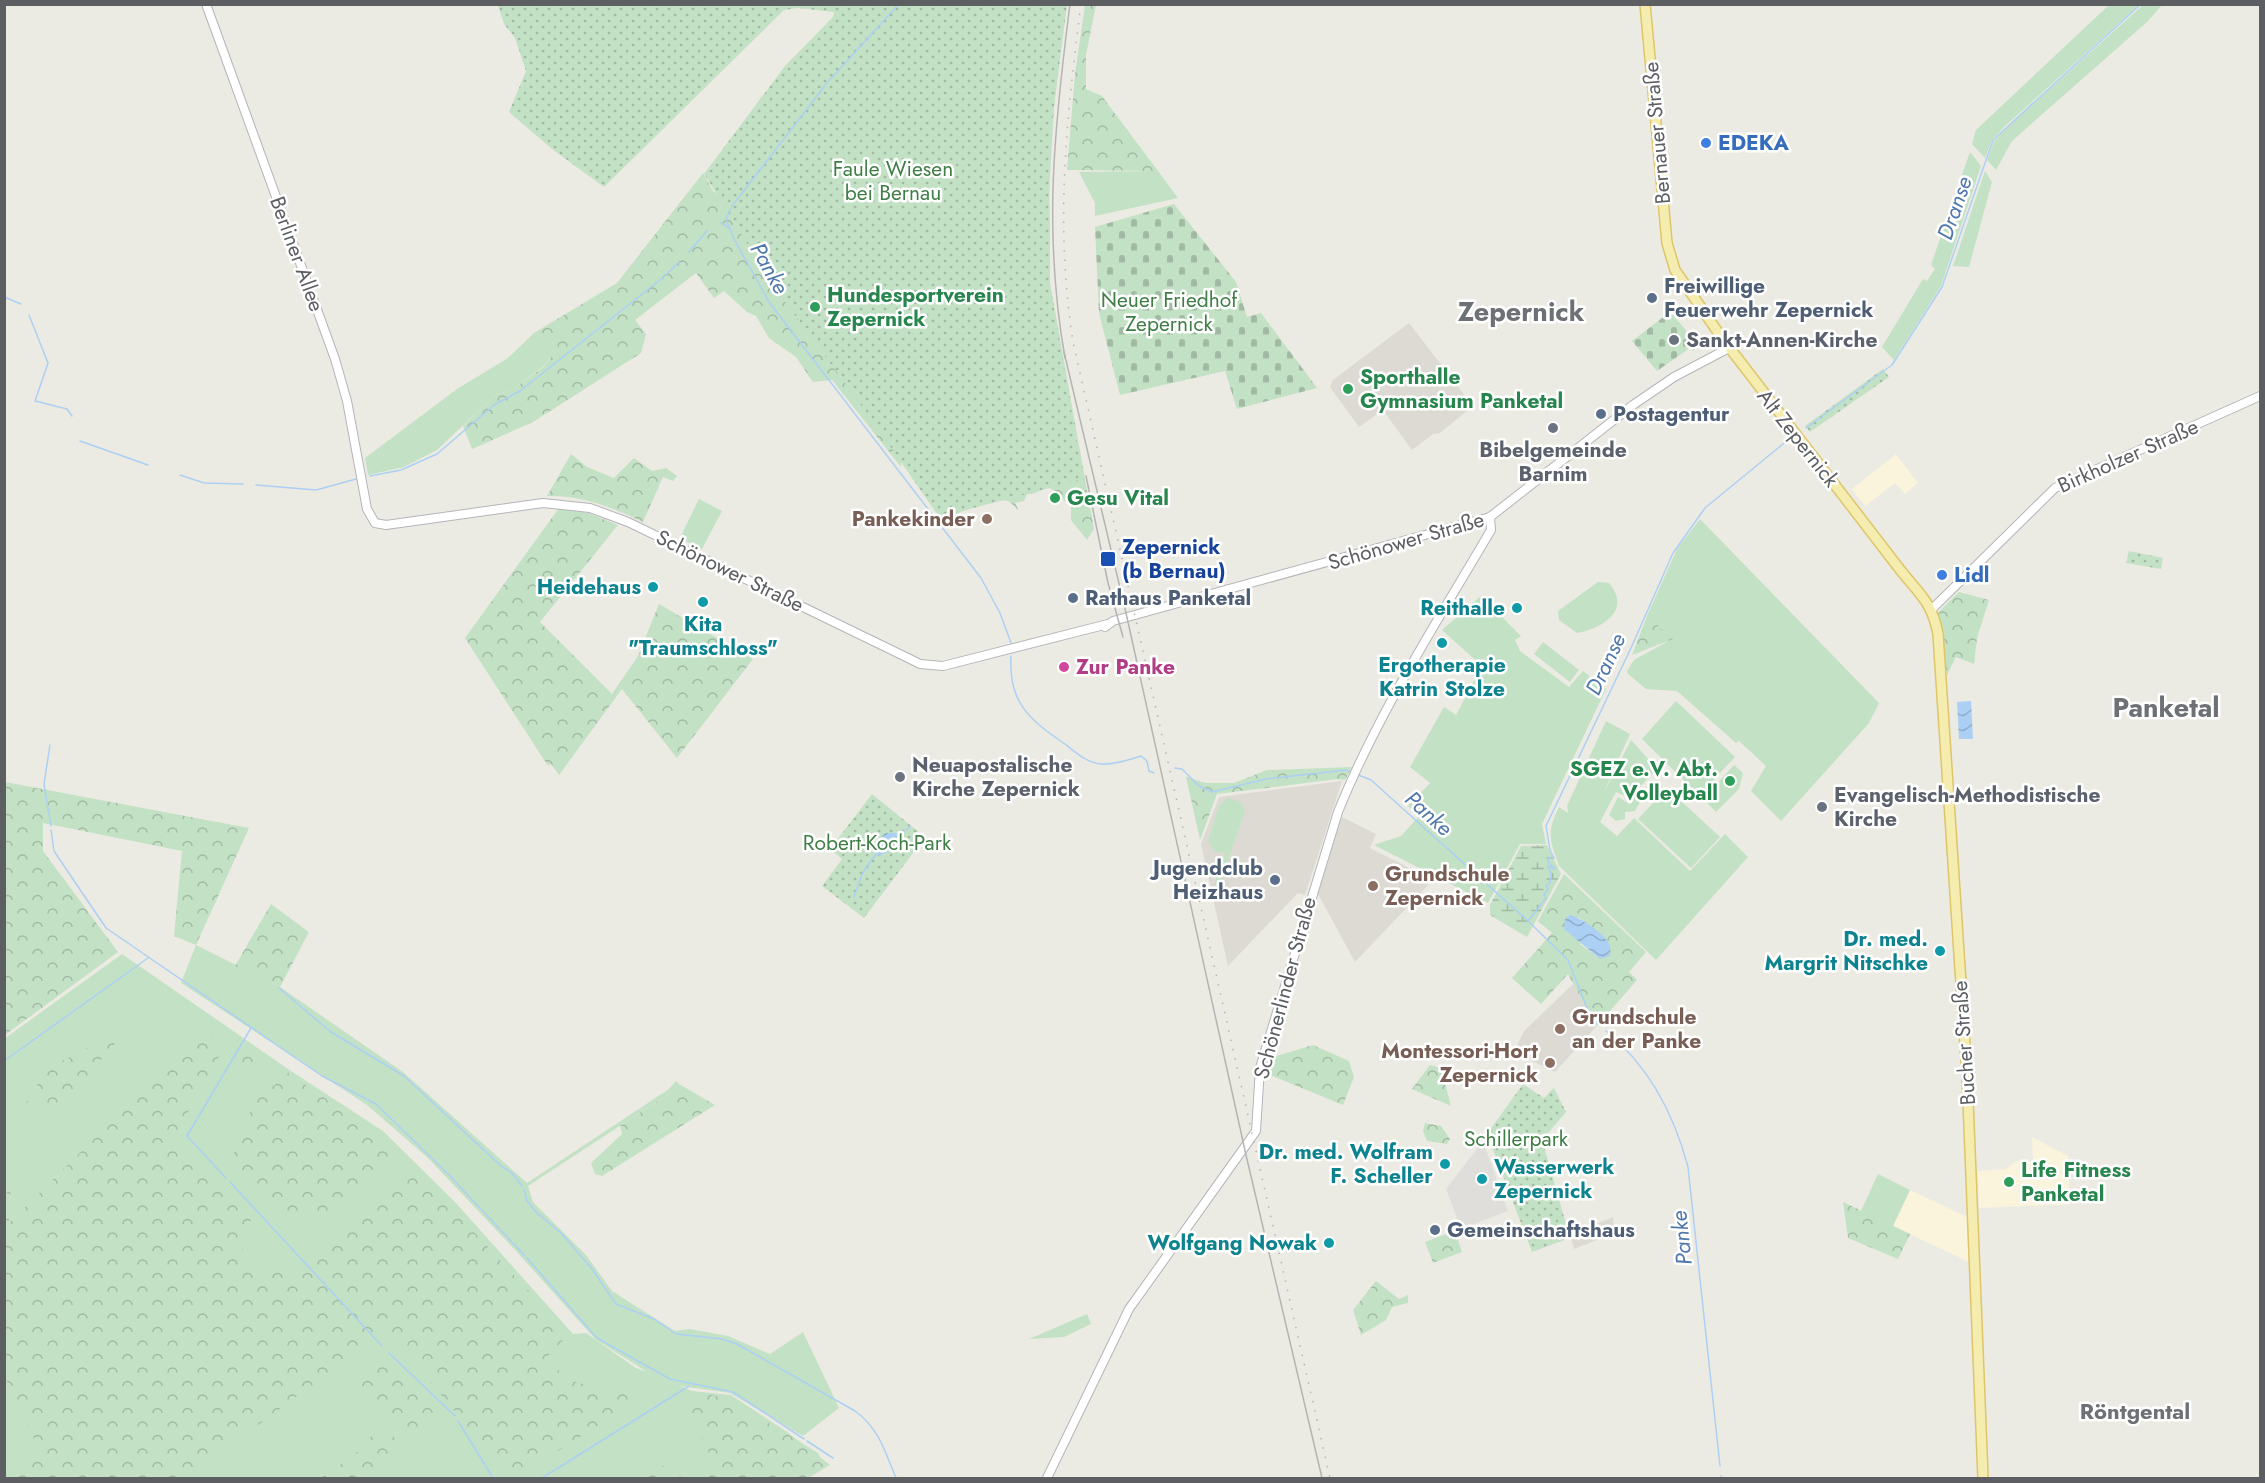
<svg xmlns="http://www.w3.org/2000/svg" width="2265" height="1483" font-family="Jost,sans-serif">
<defs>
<pattern id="forest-crowns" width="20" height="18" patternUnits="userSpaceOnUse" patternTransform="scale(1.5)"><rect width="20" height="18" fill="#c3e1c4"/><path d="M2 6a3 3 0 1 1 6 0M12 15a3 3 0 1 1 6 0" fill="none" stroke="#a2baa3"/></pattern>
<pattern id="wetland-marsh" width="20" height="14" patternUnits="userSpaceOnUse" patternTransform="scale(1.5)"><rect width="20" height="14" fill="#c3e1c4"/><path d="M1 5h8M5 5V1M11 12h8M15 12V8" fill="none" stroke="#a2baa3"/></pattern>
<pattern id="cemetery-stones" width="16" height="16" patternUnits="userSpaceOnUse" patternTransform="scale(1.5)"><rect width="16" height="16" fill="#c3e1c4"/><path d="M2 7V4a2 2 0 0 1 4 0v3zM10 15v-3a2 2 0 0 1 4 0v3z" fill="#a2baa3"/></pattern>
<pattern id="park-dots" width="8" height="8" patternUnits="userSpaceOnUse" patternTransform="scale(1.5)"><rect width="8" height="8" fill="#c3e1c4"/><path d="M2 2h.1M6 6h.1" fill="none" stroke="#a2baa3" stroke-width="1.8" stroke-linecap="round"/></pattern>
<pattern id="water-waves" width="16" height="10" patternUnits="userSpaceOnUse" patternTransform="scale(1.5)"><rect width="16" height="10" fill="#acd0f4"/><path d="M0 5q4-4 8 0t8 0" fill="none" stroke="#8facc9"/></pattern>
</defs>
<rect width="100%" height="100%" fill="#ecebe3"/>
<g fill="#f9f4db">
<polygon points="1896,454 1918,483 1905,494 1895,483 1865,506 1852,489"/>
<polygon points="2032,1137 2068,1156 2070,1204 1979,1208 1978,1171 2006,1169 2017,1161 2033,1161"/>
<polygon points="1910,1190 1967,1217 1969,1262 1893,1226"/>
</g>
<polygon fill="#e0dedb" points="1483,1141 1508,1211 1461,1229 1446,1189"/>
<g fill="#dcdad2">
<polygon points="1409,323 1473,406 1440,433 1433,434 1412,450 1383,410 1359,427 1330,387 1333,380"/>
<polygon points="1342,781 1305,895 1298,893 1228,966 1201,844 1219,797"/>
<polygon points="1342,817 1376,834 1370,848 1433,880 1355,962 1317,892"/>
<polygon points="1573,984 1596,1027 1555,1072 1514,1052 1524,1031"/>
<polygon points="1613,1217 1615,1233 1574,1249 1570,1235"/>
</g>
<g fill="#c3e1c4">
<polygon points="2110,4 2139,5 2004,127 1992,140 1985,158 1972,144 1976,130"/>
<polygon points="2143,5 2162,5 2147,22 2012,141 1996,170 1987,160 1994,141 2005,129"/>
<polygon points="1970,152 1981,166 1941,286 1894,360 1882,347 1923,279 1927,281 1935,269 1931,265"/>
<polygon points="1158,171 1178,198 1095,216 1095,203 1079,172"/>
<polygon points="1985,171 1992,182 1969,267 1953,266"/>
<polygon points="534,333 555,353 541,368 513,389 494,396 437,450 404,467 368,475 365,458 457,389 508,358"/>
<polygon points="699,499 722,511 702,549 680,538"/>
<polygon points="1700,519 1879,703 1869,723 1781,821 1751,791 1766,766 1739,741 1736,743 1677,691 1646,689 1628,674 1627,671 1634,660 1672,639 1647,616 1677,549"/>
<path d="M1598 582 1609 583C1632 610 1603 628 1577 633L1559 620 1558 611Z"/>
<polygon points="1481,596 1521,636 1515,640 1520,651 1569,687 1583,671 1606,689 1542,824 1546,844 1520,844 1488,903 1374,845 1401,836 1419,816 1408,806 1430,783 1410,767 1444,707 1456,715 1482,666 1442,630"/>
<polygon points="1543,642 1579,670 1570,682 1534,654"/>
<polygon points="1676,701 1735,757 1699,795 1642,739"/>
<path d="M1606 721 1630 734 1603 794 1631 740 1657 769 1629 798 1616 792 1600 822 1617 836 1634 818 1690 871 1725 834 1748 857 1656 960 1559 866C1550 840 1546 833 1559 807L1568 813 1567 806Z"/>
<polygon points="1734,765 1743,773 1739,789 1716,812 1703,799"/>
<polygon points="1667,788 1720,837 1691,868 1638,819"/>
<polygon points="1618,797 1628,803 1635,797 1640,802 1635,811 1625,812 1625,819 1616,821 1609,815"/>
<polygon points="1227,798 1241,802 1245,810 1218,891 1213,889 1225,853 1214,851 1208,841 1219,806"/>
<polygon points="196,945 280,987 403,1072 527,1183 669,1089 676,1081 679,1084 673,1091 528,1186 533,1202 586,1255 612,1291 675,1331 690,1329 728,1336 770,1354 803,1332 839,1408 803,1436 730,1393 680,1386 692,1391 731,1395 787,1432 830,1465 808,1478 5,1478 4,1039 122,954 291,1071 383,1131 455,1202 573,1334 586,1333 636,1368 647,1372 595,1339 517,1252 428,1158 367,1105 181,983"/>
<polygon points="1878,1174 1910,1190 1893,1226 1861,1211"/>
<polygon points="1087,1314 1091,1324 1064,1337 1029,1339"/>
</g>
<g fill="url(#forest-crowns)" fill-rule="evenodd">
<polygon points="1085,5 1096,5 1086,55 1086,89 1102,96 1158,171 1067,170 1075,74"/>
<path d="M1055 89 1049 195 1050 283 1094 529 1087 540 1071 520V502L1064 501 1061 494 1047 487 1035 493 1027 494 1024 501 1015 503 1019 511C1015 508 1012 503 1008 501 996 496 954 514 943 521L938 515 900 382 901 467 832 380 813 382 796 357 769 338 756 316 747 312 724 291 714 298 696 273 635 320 646 334 641 353 533 422 472 449 463 426 494 396 513 389 542 368 555 353 534 333 617 283 703 173 713 191 732 207Z"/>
<path d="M571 454 587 467 614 478 634 458 652 471 666 468 677 476 673 481 663 477 643 522C611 507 582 495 547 496Z"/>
<polygon points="559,508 588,513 618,525 540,622 612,694 638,656 659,604 753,659 677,758 622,689 559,775 551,764 548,766 465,638"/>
<polygon points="1959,592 1989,600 1977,638 1974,664 1956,657 1947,675 1938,613"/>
<polygon points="1647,616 1673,639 1632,655"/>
<polygon points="1352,767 1345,780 1338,779 1217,794 1200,840 1186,777 1206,783 1234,783 1267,770"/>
<polygon points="5,782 249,828 196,945 174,936 182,851 43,823 43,851 118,952 5,1035"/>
<path d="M1564 874 1646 952 1629 972 1637 980 1596 1027 1568 974 1541 1004 1512 978 1552 933 1538 921ZM1578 917 1606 939 1600 959 1580 944Z"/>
<polygon points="271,904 309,932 280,987 235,966"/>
<polygon points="125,1028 117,1041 63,1105 22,1109 47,1069"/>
<polygon points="205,1029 226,1044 174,1137 251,1220 242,1252 257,1271 289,1273 314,1249 418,1172 569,1334 544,1360 577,1383 647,1394 516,1478 509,1478 388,1330 185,1478 5,1478 40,1452 5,1377 5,1195 11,1188 9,1223"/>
<polygon points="1313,1045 1349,1061 1354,1077 1343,1105 1265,1073 1270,1058"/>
<polygon points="249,1046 356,1119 364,1131 381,1137 402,1157 320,1217 273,1210 230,1162 261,1086 275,1086 272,1072 239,1062"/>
<polygon points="1430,1065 1451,1071 1445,1083 1451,1106 1412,1089"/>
<polygon points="679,1084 715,1105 602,1176 595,1174 591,1163 622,1134 620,1126 673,1091"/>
<polygon points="1425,1123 1441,1126 1450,1139 1447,1144 1427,1141 1423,1131"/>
<polygon points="1843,1202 1910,1234 1898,1259 1848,1238"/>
<polygon points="1455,1231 1462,1252 1433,1263 1425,1242"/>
<polygon points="1376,1281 1399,1299 1408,1295 1408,1303 1392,1307 1386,1320 1361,1335 1353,1310"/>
<polygon points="387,1357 435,1414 410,1436 380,1414 355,1382"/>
<polygon points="692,1391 729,1399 818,1453 825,1467 808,1478 705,1478 712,1460 687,1405"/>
<polygon points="379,1428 411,1448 370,1478 321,1478 354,1455"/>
<polygon points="653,1459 677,1476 690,1478 643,1478"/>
</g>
<polygon fill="url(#wetland-marsh)" points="1547,845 1561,874 1527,937 1490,915 1490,905 1521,846"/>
<g fill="url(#cemetery-stones)">
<polygon points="1174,204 1236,282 1247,317 1261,313 1317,388 1237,409 1225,371 1120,395 1099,313 1095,227"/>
<polygon points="1670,312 1685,329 1695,349 1693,351 1690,348 1657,371 1632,341"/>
</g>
<g fill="url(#park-dots)">
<polygon points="498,5 1067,5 1049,146 1050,284 1083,479 939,517 870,417 775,288 704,174 785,66 833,17 834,12 798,8 784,10 604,187 552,149 509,112 526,71 515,38 504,24"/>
<polygon points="1883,369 1889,377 1810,432 1805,426"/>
<polygon points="2129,551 2163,558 2161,569 2126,563"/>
<polygon points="872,794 925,837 864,918 822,886 842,859 830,849"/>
<polygon points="1523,1084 1544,1098 1554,1088 1566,1112 1542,1140 1570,1238 1532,1252 1487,1134"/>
</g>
<g fill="url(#water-waves)">
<polygon points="1971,701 1973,739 1959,739 1957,702"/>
<polygon points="885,833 901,833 891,850 879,856 873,852 878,841 873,836 879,840"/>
<path d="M1570 915C1580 917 1607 935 1610 946 1611 949 1610 952 1610 956L1600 959 1564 929 1565 919Z"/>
</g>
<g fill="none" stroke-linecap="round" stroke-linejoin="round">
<g stroke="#acd0f4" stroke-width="1.5">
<polyline points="899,4 827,83 732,206 726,219 734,239 769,302 981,578 1000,613 1011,643"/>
<polyline points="720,222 729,228"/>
<polyline points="689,252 707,231"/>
<polyline points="4,297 21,304"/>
<polyline points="29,315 48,363 35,401 67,409 72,416"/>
<polyline points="1806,428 1892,365 1942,287 1993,140 2141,4"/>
<polyline points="80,441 148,465"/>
<polyline points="180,475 204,483 243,484"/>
<polyline points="370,476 401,470 437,454 494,405 520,391 665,276 679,262"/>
<polyline points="256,485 316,490 356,479"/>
<path d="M1011 656C1008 703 1030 720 1065 744 1075 752 1087 763 1101 764 1113 765 1129 760 1141 756L1147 761 1149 771 1154 773"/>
<polyline points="50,745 44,784 51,826"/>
<polyline points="1175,768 1182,769 1199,786 1212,792 1266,779 1346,770 1352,773"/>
<polyline points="1356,774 1371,780 1528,921 1568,960 1587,1008 1597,1024"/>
<polyline points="51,830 54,851 106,928 322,1076 376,1104 448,1174 525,1256"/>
<polyline points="901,833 910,827"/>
<polyline points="854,897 863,872 876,854"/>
<polyline points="1528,921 1546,898 1544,894 1548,890 1546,886 1550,883 1551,874 1548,866 1555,869 1548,862 1548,858 1554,858 1550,850 1546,826 1631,648 1673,553 1705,508 1789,439"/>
<polyline points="279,988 331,1032 404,1076 500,1165 512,1173 522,1186"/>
<path d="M1606 1031C1649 1066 1674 1114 1688 1167L1720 1466"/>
<polyline points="4,1061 148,958"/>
<polyline points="226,1178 187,1136 251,1028"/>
<polyline points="230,1182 382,1346"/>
<path d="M524 1189 527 1201 536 1212 562 1234 592 1269 616 1304 654 1319 676 1334 722 1339 737 1344 855 1411C879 1428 885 1452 896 1478"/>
<polyline points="527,1258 597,1338 670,1379 733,1392 804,1439"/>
<polyline points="389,1353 455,1416"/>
<polyline points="458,1421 493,1478"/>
<polyline points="807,1441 833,1458"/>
<polyline points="1721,1476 1721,1478"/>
<polyline points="542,1478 689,1386"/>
</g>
<defs>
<g id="minor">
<polyline points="206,4 335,359 347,401 367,509 375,523 386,525 543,503 590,508 628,522 908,658 920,664 943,666 1108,624"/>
<polyline points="1932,609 2055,488 2260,396"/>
<polyline points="1105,627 1113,621 1490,517 1633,405 1674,377 1729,348"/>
<path d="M1047 1478 1129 1309 1256 1131 1260 1068 1338 812C1378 713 1437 622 1491 530L1490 517"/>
</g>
<path id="major" d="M1645 4 1667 243 1675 270 1722 338 1898 567C1918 593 1932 601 1938 634L1967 1075 1983 1478"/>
</defs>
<use href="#minor" stroke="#b4b5b9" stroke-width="10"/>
<use href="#major" stroke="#dfc569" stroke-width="12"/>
<use href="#minor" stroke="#fff" stroke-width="8"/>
<use href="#major" stroke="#f5edb0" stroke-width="9"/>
<g stroke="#b3b4b4" stroke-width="1.5">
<polyline points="1064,352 1126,613 1246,1155 1322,1478"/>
<path d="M1065 358C1043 233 1054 129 1070 4"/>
<polyline points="1086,476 1108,583 1123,637"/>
</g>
<path stroke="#b3b4b4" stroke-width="1.5" stroke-dasharray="1.5 8" stroke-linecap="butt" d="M1081 4C1066 122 1055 224 1073 342L1330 1478"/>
</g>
<g fill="#3f7fe0" stroke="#fff" stroke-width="2">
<circle cx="1706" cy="143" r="6"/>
<circle cx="1942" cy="575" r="6"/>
</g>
<g fill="#5c6f8a" stroke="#fff" stroke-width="2">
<circle cx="1652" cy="298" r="6"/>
<circle cx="1601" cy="414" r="6"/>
<circle cx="1073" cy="598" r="6"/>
<circle cx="1275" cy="880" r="6"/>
<circle cx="1435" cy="1230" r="6"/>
</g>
<g fill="#2e9e5b" stroke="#fff" stroke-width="2">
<circle cx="815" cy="307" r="6"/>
<circle cx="1348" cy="389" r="6"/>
<circle cx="1055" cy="498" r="6"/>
<circle cx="1730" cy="781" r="6"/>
<circle cx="2009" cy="1182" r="6"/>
</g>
<g fill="#6b7280" stroke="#fff" stroke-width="2">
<circle cx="1674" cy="340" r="6"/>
<circle cx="1553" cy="428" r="6"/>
<circle cx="900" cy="777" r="6"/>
<circle cx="1822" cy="807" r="6"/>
</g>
<g fill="#8d6e63" stroke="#fff" stroke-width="2">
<circle cx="987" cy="519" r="6"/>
<circle cx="1373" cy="886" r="6"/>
<circle cx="1560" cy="1029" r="6"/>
<circle cx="1550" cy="1063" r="6"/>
</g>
<rect fill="#1a4fb4" stroke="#fff" stroke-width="2" x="1100" y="551" width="16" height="16" rx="3"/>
<g fill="#0f9aa8" stroke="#fff" stroke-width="2">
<circle cx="653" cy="587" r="6"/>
<circle cx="703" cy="602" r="6"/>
<circle cx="1517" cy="608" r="6"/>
<circle cx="1442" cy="643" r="6"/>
<circle cx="1940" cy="951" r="6"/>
<circle cx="1445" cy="1164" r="6"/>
<circle cx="1482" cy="1179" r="6"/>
<circle cx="1329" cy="1243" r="6"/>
</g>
<circle fill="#d1479c" stroke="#fff" stroke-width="2" cx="1064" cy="667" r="6"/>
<g text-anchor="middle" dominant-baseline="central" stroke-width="5" stroke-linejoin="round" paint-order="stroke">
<g font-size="21" fill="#5c5e62" stroke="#fff">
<text transform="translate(1657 133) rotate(-95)">Bernauer Straße</text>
<text transform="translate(297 254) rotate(70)">Berliner Allee</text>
<text transform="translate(1798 438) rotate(52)">Alt Zepernick</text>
<text transform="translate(2128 456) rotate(-24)">Birkholzer Straße</text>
<text transform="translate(1406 541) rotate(-16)">Schönower Straße</text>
<text transform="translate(730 571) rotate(26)">Schönower Straße</text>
<text transform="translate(1285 988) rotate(-75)">Schönerlinder Straße</text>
<text transform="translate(1964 1043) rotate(-94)">Bucher Straße</text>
</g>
<g font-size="21" font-weight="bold" fill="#366cbe" stroke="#fff" text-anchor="start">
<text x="1718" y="143">EDEKA</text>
<text x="1954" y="575">Lidl</text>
</g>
<g font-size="21" fill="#3f7e45" stroke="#fff">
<text x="893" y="169">Faule Wiesen<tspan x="893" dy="24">bei Bernau</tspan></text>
<text x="1169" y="300">Neuer Friedhof<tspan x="1169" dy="24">Zepernick</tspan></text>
<text x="877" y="843">Robert-Koch-Park</text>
<text x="1516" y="1139">Schillerpark</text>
</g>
<g font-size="21" font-weight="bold" fill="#4e5e75" stroke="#fff" text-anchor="start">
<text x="1664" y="286">Freiwillige<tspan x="1664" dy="24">Feuerwehr Zepernick</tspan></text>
<text x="1613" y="414">Postagentur</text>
<text x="1085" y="598">Rathaus Panketal</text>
<text x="1263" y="868" text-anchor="end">Jugendclub<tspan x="1263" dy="24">Heizhaus</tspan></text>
<text x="1447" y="1230">Gemeinschaftshaus</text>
</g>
<g font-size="21" font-weight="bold" fill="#27864d" stroke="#fff" text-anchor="start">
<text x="827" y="295">Hundesportverein<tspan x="827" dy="24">Zepernick</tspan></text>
<text x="1360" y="377">Sporthalle<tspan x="1360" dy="24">Gymnasium Panketal</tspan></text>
<text x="1067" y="498">Gesu Vital</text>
<text x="1718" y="769" text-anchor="end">SGEZ e.V. Abt.<tspan x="1718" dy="24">Volleyball</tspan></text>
<text x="2021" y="1170">Life Fitness<tspan x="2021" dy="24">Panketal</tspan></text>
</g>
<g font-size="21" font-weight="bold" fill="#5b616d" stroke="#fff" text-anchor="start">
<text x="1686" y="340">Sankt-Annen-Kirche</text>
<text x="1553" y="450" text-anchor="middle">Bibelgemeinde<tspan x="1553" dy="24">Barnim</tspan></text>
<text x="912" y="765">Neuapostalische<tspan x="912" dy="24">Kirche Zepernick</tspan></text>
<text x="1834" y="795">Evangelisch-Methodistische<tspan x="1834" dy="24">Kirche</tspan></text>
</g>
<g font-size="21" font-weight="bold" fill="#785e54" stroke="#fff" text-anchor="end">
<text x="975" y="519">Pankekinder</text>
<text x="1385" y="874" text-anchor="start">Grundschule<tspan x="1385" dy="24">Zepernick</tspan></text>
<text x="1572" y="1017" text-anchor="start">Grundschule<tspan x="1572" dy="24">an der Panke</tspan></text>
<text x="1538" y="1051">Montessori-Hort<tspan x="1538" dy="24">Zepernick</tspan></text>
</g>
<g font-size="21" font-weight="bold" fill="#164399" stroke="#fff" text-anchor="start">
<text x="1122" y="547">Zepernick<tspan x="1122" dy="24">(b Bernau)</tspan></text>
</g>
<g font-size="21" font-weight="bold" fill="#0d838f" stroke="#fff" text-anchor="end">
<text x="641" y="587">Heidehaus</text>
<text x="1505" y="608">Reithalle</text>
<text x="703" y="624" text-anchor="middle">Kita<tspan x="703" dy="24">"Traumschloss"</tspan></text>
<text x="1442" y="665" text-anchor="middle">Ergotherapie<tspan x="1442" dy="24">Katrin Stolze</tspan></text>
<text x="1928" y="939">Dr. med.<tspan x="1928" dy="24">Margrit Nitschke</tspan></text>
<text x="1433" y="1152">Dr. med. Wolfram<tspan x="1433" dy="24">F. Scheller</tspan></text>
<text x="1494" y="1167" text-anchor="start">Wasserwerk<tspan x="1494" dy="24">Zepernick</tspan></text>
<text x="1317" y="1243">Wolfgang Nowak</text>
</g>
<g font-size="21" font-weight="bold" fill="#b23c85" stroke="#fff" text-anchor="start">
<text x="1076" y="667">Zur Panke</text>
</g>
<g font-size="22" font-style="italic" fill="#4f77ac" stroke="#fff">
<text transform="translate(1954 208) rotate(-71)">Dranse</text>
<text transform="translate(770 268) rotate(61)">Panke</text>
<text transform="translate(1605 664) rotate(-65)">Dranse</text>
<text transform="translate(1429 813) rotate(42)">Panke</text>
<text transform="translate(1681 1238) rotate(-96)">Panke</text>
</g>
<g font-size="22" font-weight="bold" fill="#6d7074" stroke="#fff">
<text x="2135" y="1411">Röntgental</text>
</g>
<g font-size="27" font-weight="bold" fill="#6d7074" stroke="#fff">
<text x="1521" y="311">Zepernick</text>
<text x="2166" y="707">Panketal</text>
</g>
</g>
<rect width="2265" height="1483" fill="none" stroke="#5c5e62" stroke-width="12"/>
</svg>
